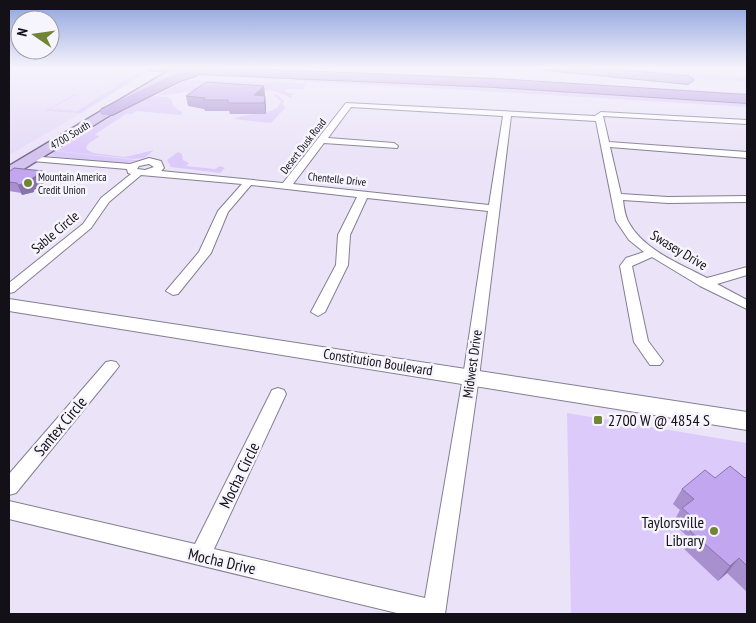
<svg xmlns="http://www.w3.org/2000/svg" width="756" height="623" font-family="'PT Sans Narrow',sans-serif">
<rect width="100%" height="100%" fill="#ebe4f8"/>
<polygon fill="#e5dbf7" points="9,67 80,67 145,73 87,110 9,155"/>
<g fill="#dccafa">
<polygon points="562,67 608,67 747,77 747,82"/>
<polygon points="132,72 143,74 80,113 45,111 75,94 78,94 50,109 77,111 117,86 108,85 117,84 134,75 129,73"/>
<path d="M293 78C445 83 596 94 747 104V107L448 89 291 81Z"/>
<path d="M186 80 306 83 303 89H285L287 93H293L291 98C272 86 222 87 199 90 184 91 172 96 157 95Z"/>
<path d="M276 94 284 101 283 106 286 107 271 123 234 119C246 111 276 118 281 101L274 95Z"/>
<polygon points="152,96 167,97 172,100 173,106 183,113 180,115 137,111 132,114 126,114 94,135 100,136 88,144 86,149 93,153 125,157 154,150 144,158 134,159 57,151 114,115"/>
<polygon points="55,151 135,160 139,160 122,164 50,156"/>
<polygon points="178,152 182,154 183,160 189,163 186,166 215,169 220,166 225,168 220,173 171,167 167,160"/>
<polygon points="567,413 747,443 747,614 571,614"/>
</g>
<g fill="none" stroke-linecap="round" stroke-linejoin="round">
<defs>
<g id="minor">
<path d="M346 103 595 116 601 112 747 120V124L603 116 609 142 747 152V158L610 147 621 194 668 197 747 196V202L668 203 623 200C624 208 625 216 629 223 644 250 680 264 707 278L747 267V275L717 284 747 300V309L700 286 652 257 632 266 648 341 663 361 660 365H650L634 342 620 266 626 258 644 252 629 240 616 221 596 121 511 116 479 377 445 614H401L9 519V501L195 544 272 390 278 388 284 390 286 394 214 549 425 598 463 377 488 211 367 198 350 235 348 265 325 312 318 316 311 312 336 265 338 235 357 197 251 185 228 212 211 253 178 294 173 295 166 291 199 252 218 211 242 184 141 175 109 202 91 228 14 292 9 293V283L83 224 101 198 131 174 128 173 127 169 32 161 27 158 29 156 130 164 149 158 161 161 164 168 161 171 283 183ZM351 107 503 116 489 205 293 184 324 143 397 148 398 146 394 143 328 138ZM149 164 154 167 145 170 137 169 139 166Z"/>
<polygon points="111,361 116,362 119,366 116,370 16,493 9,495 9,474 106,362"/>
</g>
<polygon id="secondary" points="9,299 747,412 747,430 9,311"/>
<polygon id="primary" points="175,67 187,67 14,175 9,176 9,166"/>
<g id="motorway">
<polygon points="144,67 198,67 495,79 747,95 747,103 495,87 198,74 196,76 180,81 112,115 102,115 100,112 102,109 172,75 183,73 150,70"/>
<polygon points="540,67 580,67 688,76 694,80 688,84 546,70"/>
</g>
</defs>
<use href="#minor" stroke="#857e91" stroke-width="2"/>
<use href="#secondary" stroke="#857e91" stroke-width="2"/>
<use href="#primary" stroke="#7d6a9a" stroke-width="3"/>
<use href="#motorway" stroke="#7d6a9a" stroke-width="2"/>
<use href="#minor" fill="#fff" fill-rule="evenodd"/>
<use href="#secondary" fill="#fff" fill-rule="evenodd"/>
<use href="#primary" fill="#d3c3ed" fill-rule="evenodd"/>
<use href="#motorway" fill="#b69be1" fill-rule="evenodd"/>
</g>
<g fill="#a88fce">
<polygon points="264,86 266,106 266,114 230,114 229,111 205,111 204,109 188,106 186,96"/>
<polygon points="43,171 47,181 34,190 34,192 22,195 21,193 9,191 9,172"/>
<polygon points="747,476 747,592 727,573 718,581 681,546 687,536 673,523 680,510 673,504 682,489 715,478 745,478"/>
</g>
<g fill="#8874a8">
<polygon points="264,86 266,106 266,114 264,103 254,95"/>
<polygon points="43,171 47,181 34,190 34,192 22,195 18,185 30,180"/>
<polygon points="739,558 727,573 718,581 730,566"/>
</g>
<g fill="#c3a6f0" stroke="#8874a8">
<polygon points="206,82 264,86 254,95 265,96 264,103 228,103 228,100 203,100 205,98 186,96"/>
<polygon points="14,168 43,171 30,180 30,182 18,185 17,183 9,182 9,172"/>
<polygon points="730,466 745,478 747,476 747,566 739,558 730,566 690,531 699,523 682,508 694,499 682,489 705,470 715,478"/>
</g>
<linearGradient id="sky" x2="0" y2="1"><stop stop-color="#8ba1dd"/><stop offset="0.44" stop-color="#f6f3fc"/><stop offset="1" stop-color="#f6f3fc" stop-opacity="0"/></linearGradient>
<rect width="756" height="154" fill="url(#sky)"/>
<g fill="#718536" stroke="#f6f4fc" stroke-width="2">
<circle cx="28" cy="183" r="5"/>
<rect x="593" y="415" width="10" height="10" rx="2.5"/>
<circle cx="714" cy="531" r="5"/>
</g>
<g text-anchor="middle" dominant-baseline="central" stroke-width="5" stroke-linejoin="round" paint-order="stroke">
<g font-size="11" fill="#131017" stroke="#f6f4fc">
<text transform="translate(70 135) rotate(-31)">4700 South</text>
<text transform="translate(303 146) rotate(-52)">Desert Dusk Road</text>
<text transform="translate(337 179) rotate(6)">Chentelle Drive</text>
</g>
<g font-size="11" fill="#131017" stroke="#f6f4fc" text-anchor="start">
<text x="38" y="177">Mountain America<tspan x="38" dy="13">Credit Union</tspan></text>
</g>
<g font-size="14" fill="#131017" stroke="#f6f4fc">
<text transform="translate(55 232) rotate(-40)">Sable Circle</text>
<text transform="translate(679 250) rotate(31)">Swasey Drive</text>
<text transform="translate(378 362) rotate(9)">Constitution Boulevard</text>
<text transform="translate(472 364) rotate(-82)">Midwest Drive</text>
</g>
<g font-size="16" fill="#131017" stroke="#f6f4fc" text-anchor="start">
<text x="608" y="420">2700 W @ 4854 S</text>
<text x="704" y="522" text-anchor="end">Taylorsville<tspan x="704" dy="18">Library</tspan></text>
</g>
<g font-size="16" fill="#131017" stroke="#f6f4fc">
<text transform="translate(60 426) rotate(-50)">Santex Circle</text>
<text transform="translate(239 475) rotate(-64)">Mocha Circle</text>
<text transform="translate(222 561) rotate(13)">Mocha Drive</text>
</g>
</g>
<rect width="756" height="623" fill="none" stroke="#131017" stroke-width="20"/>
<g transform="translate(35 35) rotate(283)"><circle r="24" fill="#f6f4fc" stroke="#9b99a0"/>
<path d="M0-4L9 19L0 12L-9 19Z" fill="#718536"/>
<text y="-8" font-size="14" font-weight="bold" text-anchor="middle" fill="#131017">N</text>
</g>
</svg>
